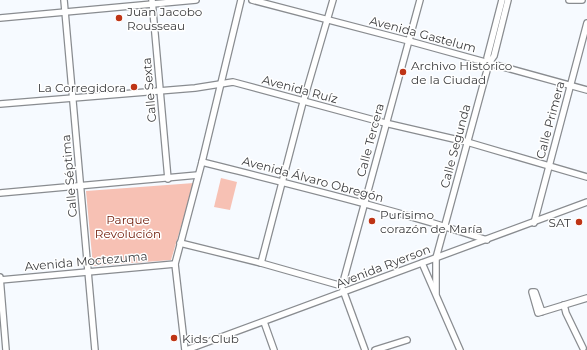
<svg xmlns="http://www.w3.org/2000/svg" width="587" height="350" font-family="Montserrat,sans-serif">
<rect width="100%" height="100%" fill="#f6faff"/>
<g fill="#f7c1b4">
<polygon points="221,178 237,182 230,210 214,207"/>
<polygon points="194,183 171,260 93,266 86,191"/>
</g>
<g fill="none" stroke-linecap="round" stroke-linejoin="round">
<defs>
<g id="minor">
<polyline points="64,0 95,350"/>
<polyline points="152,0 168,179"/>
<polyline points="252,0 409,41 587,90"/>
<polyline points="569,0 582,0"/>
<polyline points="0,18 196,0"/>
<polyline points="489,63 487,58 502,0"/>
<polyline points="0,104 195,88 233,82 385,123 467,142 587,177"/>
<path d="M202 162C297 186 393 209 487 240"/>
<polyline points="0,193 198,175"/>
<polyline points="534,223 587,23"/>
<polyline points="180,243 261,263 342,286"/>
<polyline points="261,263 302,106 333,0"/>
<polyline points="422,263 460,350"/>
<polyline points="0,277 6,350"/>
<polyline points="0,280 175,264"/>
<polyline points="342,286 420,0"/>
<polyline points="343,290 365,350"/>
<polyline points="436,293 436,258 489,63 494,56 508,0"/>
<polyline points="564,305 566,313 583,348"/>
<path d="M542 312 535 292H532L538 313C554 308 571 303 587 298"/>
<polyline points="264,322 274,350"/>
<polyline points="185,350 175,264 202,162 241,0"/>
<polyline points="186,350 587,202"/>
<polyline points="375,350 407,340"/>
</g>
</defs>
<use href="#minor" stroke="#898c90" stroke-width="8"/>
<use href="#minor" stroke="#fff" stroke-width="5.5"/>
</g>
<g fill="#be3415" stroke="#fff" stroke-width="1.5">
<circle cx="119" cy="18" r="4"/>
<circle cx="403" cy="72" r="4"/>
<circle cx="134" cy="87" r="4"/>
<circle cx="372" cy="221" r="4"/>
<circle cx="579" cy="222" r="4"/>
<circle cx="174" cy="338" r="4"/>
</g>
<g text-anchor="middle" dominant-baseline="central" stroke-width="3" stroke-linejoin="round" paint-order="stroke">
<g font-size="12" fill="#3b3c3e" stroke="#fff" text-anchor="start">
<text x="127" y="11">Juan Jacobo<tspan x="127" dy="14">Rousseau</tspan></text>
<text x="411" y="65">Archivo Histórico<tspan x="411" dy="14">de la Ciudad</tspan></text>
<text x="126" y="87" text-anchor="end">La Corregidora</text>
<text x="380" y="214">Purísimo<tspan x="380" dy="14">corazón de María</tspan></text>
<text x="571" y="222" text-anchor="end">SAT</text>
<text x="182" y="338">Kids Club</text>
</g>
<g font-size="12" fill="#3b3c3e" stroke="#fff">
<text transform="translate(423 34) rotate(15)">Avenida Gastelum</text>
<text transform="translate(300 89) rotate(15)">Avenida Ruíz</text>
<text transform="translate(149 90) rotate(-95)">Calle Sexta</text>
<text transform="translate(550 120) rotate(-75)">Calle Primera</text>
<text transform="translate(370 140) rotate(-75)">Calle Tercera</text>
<text transform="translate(455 146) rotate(-75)">Calle Segunda</text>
<text transform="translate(69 176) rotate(-95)">Calle Séptima</text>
<text transform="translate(313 179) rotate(15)">Avenida Álvaro Obregón</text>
<text transform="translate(86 261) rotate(-5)">Avenida Moctezuma</text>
<text transform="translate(383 266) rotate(-21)">Avenida Ryerson</text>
</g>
<g font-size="12" fill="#701b08" stroke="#fff">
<text x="128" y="219">Parque<tspan x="128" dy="14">Revolución</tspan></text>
</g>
</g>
</svg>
